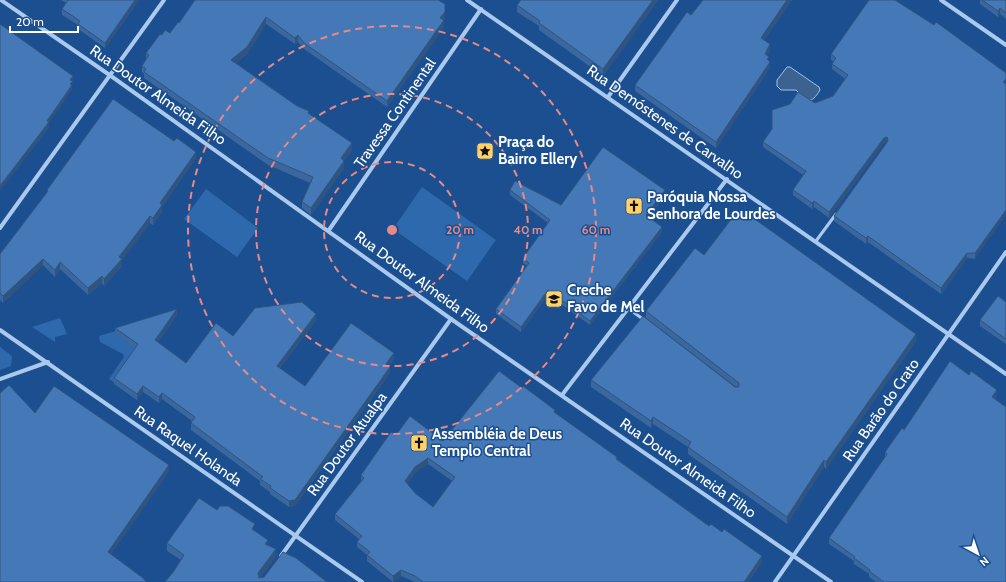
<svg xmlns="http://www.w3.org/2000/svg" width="1006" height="582" font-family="Cabin,sans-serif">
<rect width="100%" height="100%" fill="#1b4f8f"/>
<g fill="#2e69ad">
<polygon points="422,187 496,240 467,281 393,229"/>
<polygon points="206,189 258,228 237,257 184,219"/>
<polygon points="60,318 67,334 55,337 55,342 32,327"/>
<polygon points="126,328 138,350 115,383 109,379 124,357 123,354 100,342 99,336"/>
<polygon points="0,347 12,356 11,366 0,370"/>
</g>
<path fill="#3c6290" stroke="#9cc4f0" d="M787 67H790L819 87 820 90C811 105 807 102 796 90H781L777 86V80Z"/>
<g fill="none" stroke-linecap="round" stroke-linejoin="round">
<g stroke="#a9c9ee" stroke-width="3">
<polyline points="816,241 836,214"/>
<polyline points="628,308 644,320"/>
</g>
<g stroke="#a9c9ee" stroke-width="4">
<polyline points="1,0 111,76 451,319 831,582"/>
<polyline points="467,0 1006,374"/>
<polyline points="941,0 1006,45"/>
<polyline points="608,97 677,0"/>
<polyline points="0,228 164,0"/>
<polyline points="329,230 481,9"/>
<polyline points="0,330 362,582"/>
<polyline points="0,379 48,362"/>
<polyline points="562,395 727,179"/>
<polyline points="281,556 451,319"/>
<polyline points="775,582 1006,252"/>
</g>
</g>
<g fill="#3a679d" fill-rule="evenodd">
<polygon points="61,0 139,0 105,48 78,29 78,25 62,15 62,9 66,3"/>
<polygon points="195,0 445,18 444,20 444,27 387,107 304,49 298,42 295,44 266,24 247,54 236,63 309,114 352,150 344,161 344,168 311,215 302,208 302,202 310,183 268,165 144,78 144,74 142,72 142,66 146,59 146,53 162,35 170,33 179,23"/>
<polygon points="521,0 658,0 603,76 539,30 539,26 517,12 517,5"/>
<polygon points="703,0 792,0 764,40 770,50 767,56 770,68 716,148 635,91 635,85"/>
<polygon points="980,0 1006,0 1006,19 1000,14 998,17 980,4"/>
<polygon points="831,54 1006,73 975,259 967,258 941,294 868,242 866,244 834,221 834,216 887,142 884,143 829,218 814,207 812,209 793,195 793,190 803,175 763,147 763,142 815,103 833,96 845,79 832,69 832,64 834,62 831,60"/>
<polygon points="196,158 162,207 162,212 153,225 150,223 122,260 122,266 104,286 102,283 88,295 60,269 55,277 43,265 3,303 0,300 0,254 47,193 47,190"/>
<polygon points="510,190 561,205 665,195 649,217 662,232 590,325 548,295 521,332 496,314 496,309 527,266 523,263 523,258 548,223 510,195"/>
<polygon points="704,255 916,341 826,469 824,467 787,524 688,454 688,447 653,424 651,428 591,387 591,380 736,387 646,318 646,311"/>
<polygon points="1006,302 1006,344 980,326 980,320"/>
<polygon points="177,315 158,342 186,363 233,336 316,320 280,368 305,386 394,359 389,366 390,373 295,506 289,507 270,494 270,492 260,485 260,481 191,430 191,423 192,421 162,399 159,403 143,392 137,400 114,384 114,378 135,348 115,334 115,328"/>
<polygon points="997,395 995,399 1006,582 876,582 869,577 869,574 854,564 854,561 829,544 829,538 885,457 885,452 904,430"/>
<path d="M555 413 617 459 709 526 762 562 748 582H415L401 576 393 582 367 561V555L357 547V542L359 539 335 520V514L361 481V475L396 435 443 441ZM428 464 452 481 433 507 415 493 407 484 415 473Z"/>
<polygon points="217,510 255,531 268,546 276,556 260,578 165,582 174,571 181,560 167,551 167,543"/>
</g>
<g fill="#305480">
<polygon points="135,0 139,0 105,48 105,43"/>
<polygon points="653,0 658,0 603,76 603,69"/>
<polygon points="787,0 792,0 761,44 761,38"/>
<polygon points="1000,8 1000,14 998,17 998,11"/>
<polygon points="445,12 445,18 440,25 440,18"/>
<polygon points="266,17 266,24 247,54 231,67 231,60"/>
<polygon points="444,20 444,27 387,107 387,101"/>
<polygon points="298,35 298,42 295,44 295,38"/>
<polygon points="770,44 770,50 765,60 765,54"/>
<polygon points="770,62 770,68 716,148 716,142"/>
<polygon points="73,76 72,90 49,123 49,128 0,191 0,186 47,121"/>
<polygon points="1006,79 1006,84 1003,82"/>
<polygon points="887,137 887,142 884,143 829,218 829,212 884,138"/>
<polygon points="352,143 352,150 344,161 344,168 311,215 311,208 341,158"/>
<polygon points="196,152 196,158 162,207 162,212 153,225 153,218 160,203"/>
<polygon points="665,190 665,195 646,220 646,215"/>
<polygon points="814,201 814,207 812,209 812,203"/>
<polygon points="1006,210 1006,215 975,259 975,253"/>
<polygon points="150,216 150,223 122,260 122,266 104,286 104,279 119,257"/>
<polygon points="662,227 662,232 590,325 590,321"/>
<polygon points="868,236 868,242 866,244 866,238"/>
<polygon points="967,253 967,258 941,294 941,288"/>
<polygon points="43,259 43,265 3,303 3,296"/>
<polygon points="60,262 60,269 55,277 55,270"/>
<polygon points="102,276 102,283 88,295 88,288"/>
<polygon points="548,290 548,295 521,332 521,327"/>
<polygon points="177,309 177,315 155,346 155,340"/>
<polygon points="316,314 316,320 277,372 277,366"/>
<polygon points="916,334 916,341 826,469 826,462"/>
<polygon points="394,353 394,359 386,370 386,364"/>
<polygon points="390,367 390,373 295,506 289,507 289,501"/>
<polygon points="143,386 143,392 137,400 137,394"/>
<polygon points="997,390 997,395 992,403 992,397"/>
<polygon points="162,393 162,399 159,403 159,397"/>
<polygon points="653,417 653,424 651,428 651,421"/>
<polygon points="428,458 428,464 415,473 405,487 405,481 415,467"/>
<polygon points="824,460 824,467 787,524 787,517"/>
<polygon points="169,465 169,472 108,559 108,552"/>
<polygon points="268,540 268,547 265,544"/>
<polygon points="276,549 276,556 258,580 258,573"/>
<polygon points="762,556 762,562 748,582 744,582"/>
<polygon points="401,570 401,576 393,582 393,576"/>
</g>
<g fill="#4478b7" stroke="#305480" fill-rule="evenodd">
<polygon points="68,0 135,0 105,43 78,24 80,21 62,9"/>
<polygon points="195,0 438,0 445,4 445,12 440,18 444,20 387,101 304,43 298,35 295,38 266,17 247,47 231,60 297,106 309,111 308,113 352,143 341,158 344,161 311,208 302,202 313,177 268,158 144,72 146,69 142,66 149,55 146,53 160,34 162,35 165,30 170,33 178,22 179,23"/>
<polygon points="521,0 653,0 603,69 539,23 540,21 517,5"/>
<polygon points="703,0 787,0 761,38 770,44 765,54 769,57 767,59 770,62 716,142 635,85 687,12 691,15"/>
<polygon points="869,0 895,0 934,25 936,22 1006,73 1006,79 1003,82 1006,84 1006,210 975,253 967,253 941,288 868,236 866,238 834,216 888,141 887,137 884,138 829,212 814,201 812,203 793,190 806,171 763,142 772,129 772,110 790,104 798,92 815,103 833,96 848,75 832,64 836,58 831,54"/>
<polygon points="982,0 1006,0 1006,13 1000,8 998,11"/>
<polygon points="0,24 73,76 70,80 73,81 70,84 72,85 47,121 49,122 0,186"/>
<polygon points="113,99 174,141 177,138 196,152 160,203 162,205 153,218 150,216 119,257 122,259 104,279 102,276 88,288 60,262 55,270 43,259 3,296 0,293 0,254 48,191 47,190"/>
<polygon points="603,147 665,190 646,215 662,227 590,321 548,290 521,327 496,309 529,263 523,258 550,220 510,190 515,181 561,205"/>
<polygon points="742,210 916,334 826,462 824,460 787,517 688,447 691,442 653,417 651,421 591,380 643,316 735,387 739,387 739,383 646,311 695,248 704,255 735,214 737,216"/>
<polygon points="998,296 1006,302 1006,339 980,320"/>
<polygon points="302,302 316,314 277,366 305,386 351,323 394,353 386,364 390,367 295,500 289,501 270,488 271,486 260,479 263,477 191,423 195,417 162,393 159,397 143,386 137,394 114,378 138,344 115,328 177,309 155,340 186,363 216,323 233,336 255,308"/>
<polygon points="950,361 969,375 971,371 997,390 992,397 1006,407 1006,582 884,582 869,571 870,570 854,558 855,557 829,538 887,454 885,452 902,428 904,430"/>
<path d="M499 371 522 388 523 386 555 410 554 412 617 457 616 459 709 526 711 524 722 532 724 529 762 556 744 582H423L415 576 401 570 393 576 367 555 370 552 357 542 362 536 335 514 364 478 361 475 391 432 396 435 410 416 443 441ZM428 458 455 477 433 507 415 493 405 481 415 467Z"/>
<polygon points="9,385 35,413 54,386 169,465 108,552 143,578 146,582 0,582 0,393"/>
<polygon points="199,498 217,510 220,506 228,506 255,524 252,529 268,540 265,544 276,549 258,573 259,578 264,577 283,552 296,558 327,582 165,582 174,571 184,555 167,543"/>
</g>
<g fill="none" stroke="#e88989" stroke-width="2" stroke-dasharray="7 5">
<circle cx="392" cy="230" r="68"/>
<circle cx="392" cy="230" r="136"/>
<circle cx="392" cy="230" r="204"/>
</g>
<defs>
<symbol id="sight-square" viewBox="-11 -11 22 22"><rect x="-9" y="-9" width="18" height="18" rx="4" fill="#ffd166" stroke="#1b4f8f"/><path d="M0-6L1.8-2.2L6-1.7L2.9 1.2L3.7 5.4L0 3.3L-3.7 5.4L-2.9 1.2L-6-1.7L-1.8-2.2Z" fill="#111"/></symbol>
<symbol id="church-square" viewBox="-11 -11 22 22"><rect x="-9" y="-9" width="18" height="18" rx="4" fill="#ffd166" stroke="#1b4f8f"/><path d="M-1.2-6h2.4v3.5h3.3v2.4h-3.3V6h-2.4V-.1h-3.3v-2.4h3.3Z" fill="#111"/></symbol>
<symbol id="school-square" viewBox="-11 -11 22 22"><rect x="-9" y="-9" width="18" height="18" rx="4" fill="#ffd166" stroke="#1b4f8f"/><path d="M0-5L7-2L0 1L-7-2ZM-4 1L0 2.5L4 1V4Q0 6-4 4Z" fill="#111"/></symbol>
</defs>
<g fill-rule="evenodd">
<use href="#sight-square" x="475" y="141" width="20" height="20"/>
<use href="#church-square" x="624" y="196" width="20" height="20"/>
<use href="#school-square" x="544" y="289" width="20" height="20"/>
<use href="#church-square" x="409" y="433" width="20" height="20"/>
</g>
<g text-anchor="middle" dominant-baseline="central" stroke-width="3" stroke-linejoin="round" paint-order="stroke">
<g font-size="15" fill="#fff" stroke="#1b4f8f">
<text transform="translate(158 95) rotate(35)">Rua Doutor Almeida Filho</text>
<text transform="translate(395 113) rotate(-55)">Travessa Continental</text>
<text transform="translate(665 122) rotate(35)">Rua Demóstenes de Carvalho</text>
<text transform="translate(422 282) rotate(36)">Rua Doutor Almeida Filho</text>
<text transform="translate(881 410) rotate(-55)">Rua Barão do Crato</text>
<text transform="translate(347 444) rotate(-54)">Rua Doutor Atualpa</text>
<text transform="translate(188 446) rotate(35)">Rua Raquel Holanda</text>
<text transform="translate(688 468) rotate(35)">Rua Doutor Almeida Filho</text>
</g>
<g font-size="15" font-weight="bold" fill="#fff" stroke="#1b4f8f" text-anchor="start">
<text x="498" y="142">Praça do<tspan x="498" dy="17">Bairro Ellery</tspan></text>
<text x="647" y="197">Paróquia Nossa<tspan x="647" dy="17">Senhora de Lourdes</tspan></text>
<text x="567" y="290">Creche<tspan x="567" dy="17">Favo de Mel</tspan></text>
<text x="432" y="434">Assembléia de Deus<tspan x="432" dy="17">Templo Central</tspan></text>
</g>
</g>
<circle cx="392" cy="230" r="6" fill="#e88989" stroke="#1b4f8f" stroke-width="2"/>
<g font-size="12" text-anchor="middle" font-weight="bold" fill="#e88989" stroke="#1b4f8f" stroke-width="3" stroke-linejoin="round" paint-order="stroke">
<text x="460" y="234">20 m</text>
<text x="528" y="234">40 m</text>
<text x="596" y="234">60 m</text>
</g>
<g transform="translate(978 554) rotate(140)" stroke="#1b4f8f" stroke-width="3" paint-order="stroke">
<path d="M0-3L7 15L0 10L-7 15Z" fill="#ffffff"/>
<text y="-6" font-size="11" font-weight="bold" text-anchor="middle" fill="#ffffff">N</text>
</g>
<path d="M10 26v6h68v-6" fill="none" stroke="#ffffff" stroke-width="2"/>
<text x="16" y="26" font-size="12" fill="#ffffff" stroke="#1b4f8f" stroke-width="3" paint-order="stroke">20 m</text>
</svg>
